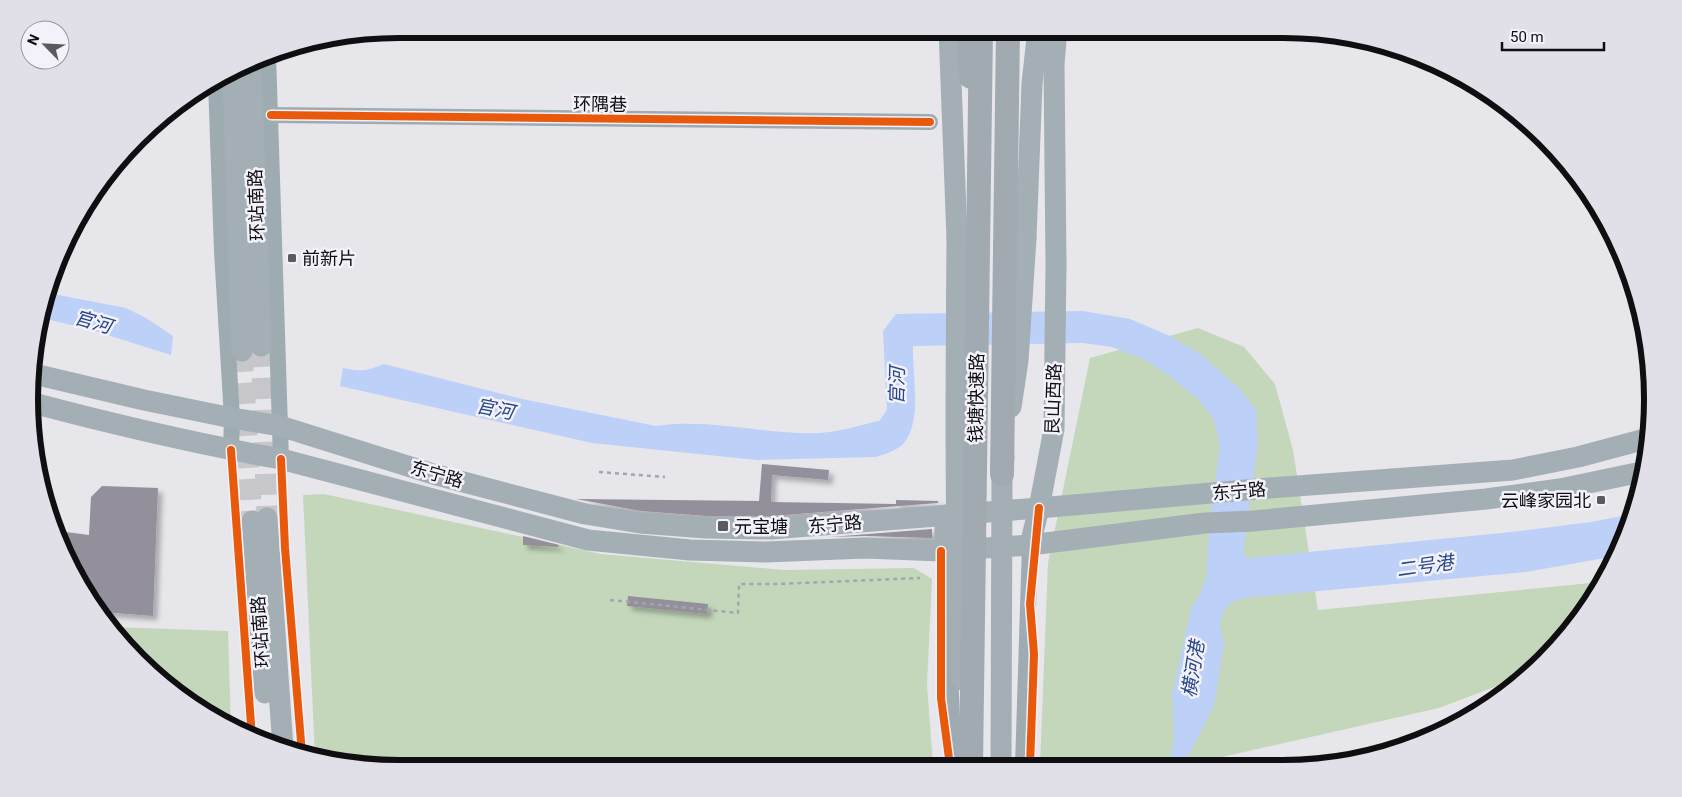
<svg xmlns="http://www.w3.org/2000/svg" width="1682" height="797" font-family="Roboto,'Noto Sans SC',sans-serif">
<defs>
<filter id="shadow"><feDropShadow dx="4.5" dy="4.5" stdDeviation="2.5" flood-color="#0004"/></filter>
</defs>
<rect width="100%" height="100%" fill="#e7e6eb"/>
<g fill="#c4d7bb">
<polygon points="1198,328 1244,347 1275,384 1293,450 1318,610 1601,582 1577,624 1526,675 1439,708 1213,759 1142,766 1040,766 1048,563 1090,358"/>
<polygon points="324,494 601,554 784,570 914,568 932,579 927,684 933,766 398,768 326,761 315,758 303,495"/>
<polygon points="114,627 228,631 231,726 193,706 137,660"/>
</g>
<g fill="#bcd0f8">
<polygon points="48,293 126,308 146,318 173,336 171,355 95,331 39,317"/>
<path d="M1083 311 1130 319 1170 336 1200 354 1240 389 1256 410 1258 443 1243 554 1248 558 1512 532 1591 522 1633 514 1625 540 1616 556 1526 572 1243 598 1229 604 1223 613 1220 626 1224 643 1215 702 1206 722 1186 759V766H1168L1174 740 1172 694 1191 609 1199 595 1206 578 1210 516 1219 454V441L1214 420 1201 402 1171 377 1143 359 1112 347 1083 343 913 346C912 374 923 422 903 444 896 451 885 454 876 457L757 460 592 443 340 386 343 368C362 372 366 371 384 364L522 399 656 426C708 418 766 435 819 433 840 432 860 425 879 421L887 410 883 331 896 314Z"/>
</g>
<g fill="#938f9b" filter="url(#shadow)">
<polygon points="762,464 829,470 828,480 772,475 771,502 896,504 896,500 938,501 938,503 771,516 707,516 641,511 576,499 759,501"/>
<polygon points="102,486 158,488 153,616 103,612 67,562 58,531 89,535 91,497"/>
<polygon points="932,529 932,538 865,536 830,537"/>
<polygon points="523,536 559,545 558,547 523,545"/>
<polygon points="628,596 708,604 707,614 627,606"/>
</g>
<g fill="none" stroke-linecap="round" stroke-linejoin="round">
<g stroke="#c7c6ca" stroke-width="21" stroke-dasharray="21 11" stroke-linecap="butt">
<polyline points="261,346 267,518"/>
<polyline points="242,351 252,521"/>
</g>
<g stroke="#a0a8ad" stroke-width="2.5" stroke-dasharray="4 4" stroke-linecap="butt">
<polyline points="599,472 665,477"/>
<polyline points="610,600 738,613 739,584 777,584 920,578"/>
</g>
<g stroke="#9eacb2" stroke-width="16">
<polyline points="268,54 281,459"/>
<polyline points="216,82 222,252 232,418 231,450"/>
<polyline points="271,115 930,122"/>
<polyline points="945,551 954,766"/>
<polyline points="1023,766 1030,545"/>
</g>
<g stroke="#a3afb4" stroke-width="21">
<polyline points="949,29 957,238"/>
<polyline points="251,64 261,346"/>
<polyline points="233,73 242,351"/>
<polyline points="1026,238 1032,84 1038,29"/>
<polyline points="34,374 144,400 232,418 280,426 433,474 585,514 640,523 706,528 771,529 1039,508 1257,489 1513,470 1578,457 1649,438"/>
<path d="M33 403C116 425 198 444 281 459L588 540 690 550 766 552 865 548 941 551 1030 545 1205 523 1253 521 1486 499 1560 489 1646 471"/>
<polyline points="267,518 283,748"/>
<polyline points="252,521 265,693"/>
<polyline points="1030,545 1039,508 1054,429 1056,264 1054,64 1057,29"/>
<polyline points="945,551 945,515"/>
</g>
<polyline stroke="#a1aab0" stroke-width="24" points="968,29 971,77"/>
<g stroke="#a3afb4" stroke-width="21">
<path d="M957 238C956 385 954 533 962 680"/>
<polyline points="1011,407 1018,361 1026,238"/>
<polyline points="1001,766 1002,474 1004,457"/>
</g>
<g stroke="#a1aab0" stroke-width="24">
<polyline points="1002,474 1008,29"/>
<polyline points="971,766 981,29"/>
</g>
<defs>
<g id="cycleway">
<polyline points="271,115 930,122"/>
<polyline points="231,450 252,738"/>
<polyline points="281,459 285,548 302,754"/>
<polyline points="941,551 941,698 950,766"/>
<polyline points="1030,766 1034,654 1030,604 1039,508"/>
</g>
</defs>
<use href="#cycleway" stroke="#f3f1fa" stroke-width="11"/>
<use href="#cycleway" stroke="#e8590c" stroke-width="8"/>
</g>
<g fill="#5b5a5d" stroke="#f3f1fa" stroke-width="2">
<rect x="287" y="253" width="10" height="10" rx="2.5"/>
<rect x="1596" y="495" width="10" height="10" rx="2.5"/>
<rect x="717" y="520" width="12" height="12" rx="2.5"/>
</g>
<g text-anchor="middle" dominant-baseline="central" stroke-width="5" stroke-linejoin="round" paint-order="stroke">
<g font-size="18" fill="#0f0e11" stroke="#f3f1fa">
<text transform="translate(600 104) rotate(1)">环隅巷</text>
<text transform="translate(256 205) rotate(-92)">环站南路</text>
<text transform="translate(976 398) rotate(-89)">钱塘快速路</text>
<text transform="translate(1053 399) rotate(-88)">艮山西路</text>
<text transform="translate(437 474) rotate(16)">东宁路</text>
<text transform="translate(1239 491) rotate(-5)">东宁路</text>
<text transform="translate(835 524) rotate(-5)">东宁路</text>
<text transform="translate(260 632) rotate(-94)">环站南路</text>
</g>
<g font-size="18" fill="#0f0e11" stroke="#f3f1fa" text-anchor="start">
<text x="302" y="258">前新片</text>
<text x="1591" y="500" text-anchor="end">云峰家园北</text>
<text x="734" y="526">元宝塘</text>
</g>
<g font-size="19" font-style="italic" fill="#284787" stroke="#f3f1fa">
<text transform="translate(93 322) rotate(16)">官河</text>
<text transform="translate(897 386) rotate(-89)">官河</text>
<text transform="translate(495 409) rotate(11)">官河</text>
<text transform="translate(1425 566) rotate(-8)">二号港</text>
<text transform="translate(1193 669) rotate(-81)">横河港</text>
</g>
</g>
<path d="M0 0H1682V797H0ZM399 38H1283A361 361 0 0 1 1644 399V399A361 361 0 0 1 1283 760H399A361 361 0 0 1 38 399V399A361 361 0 0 1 399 38Z" fill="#e1dfe7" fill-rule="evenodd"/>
<path fill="none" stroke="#0f0e11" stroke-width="6" d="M399 38H1283A361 361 0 0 1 1644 399V399A361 361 0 0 1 1283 760H399A361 361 0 0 1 38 399V399A361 361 0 0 1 399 38Z"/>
<g transform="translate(45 45) rotate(294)"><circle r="24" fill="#f3f1fa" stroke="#98969d"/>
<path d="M0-4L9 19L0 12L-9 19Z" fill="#5b5a5d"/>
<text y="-8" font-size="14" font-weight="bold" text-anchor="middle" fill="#0f0e11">N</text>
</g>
<path d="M1502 42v8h102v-8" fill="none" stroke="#0f0e11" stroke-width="2.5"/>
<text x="1510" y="42" font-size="15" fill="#0f0e11" stroke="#f3f1fa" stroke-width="4" paint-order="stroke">50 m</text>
</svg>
